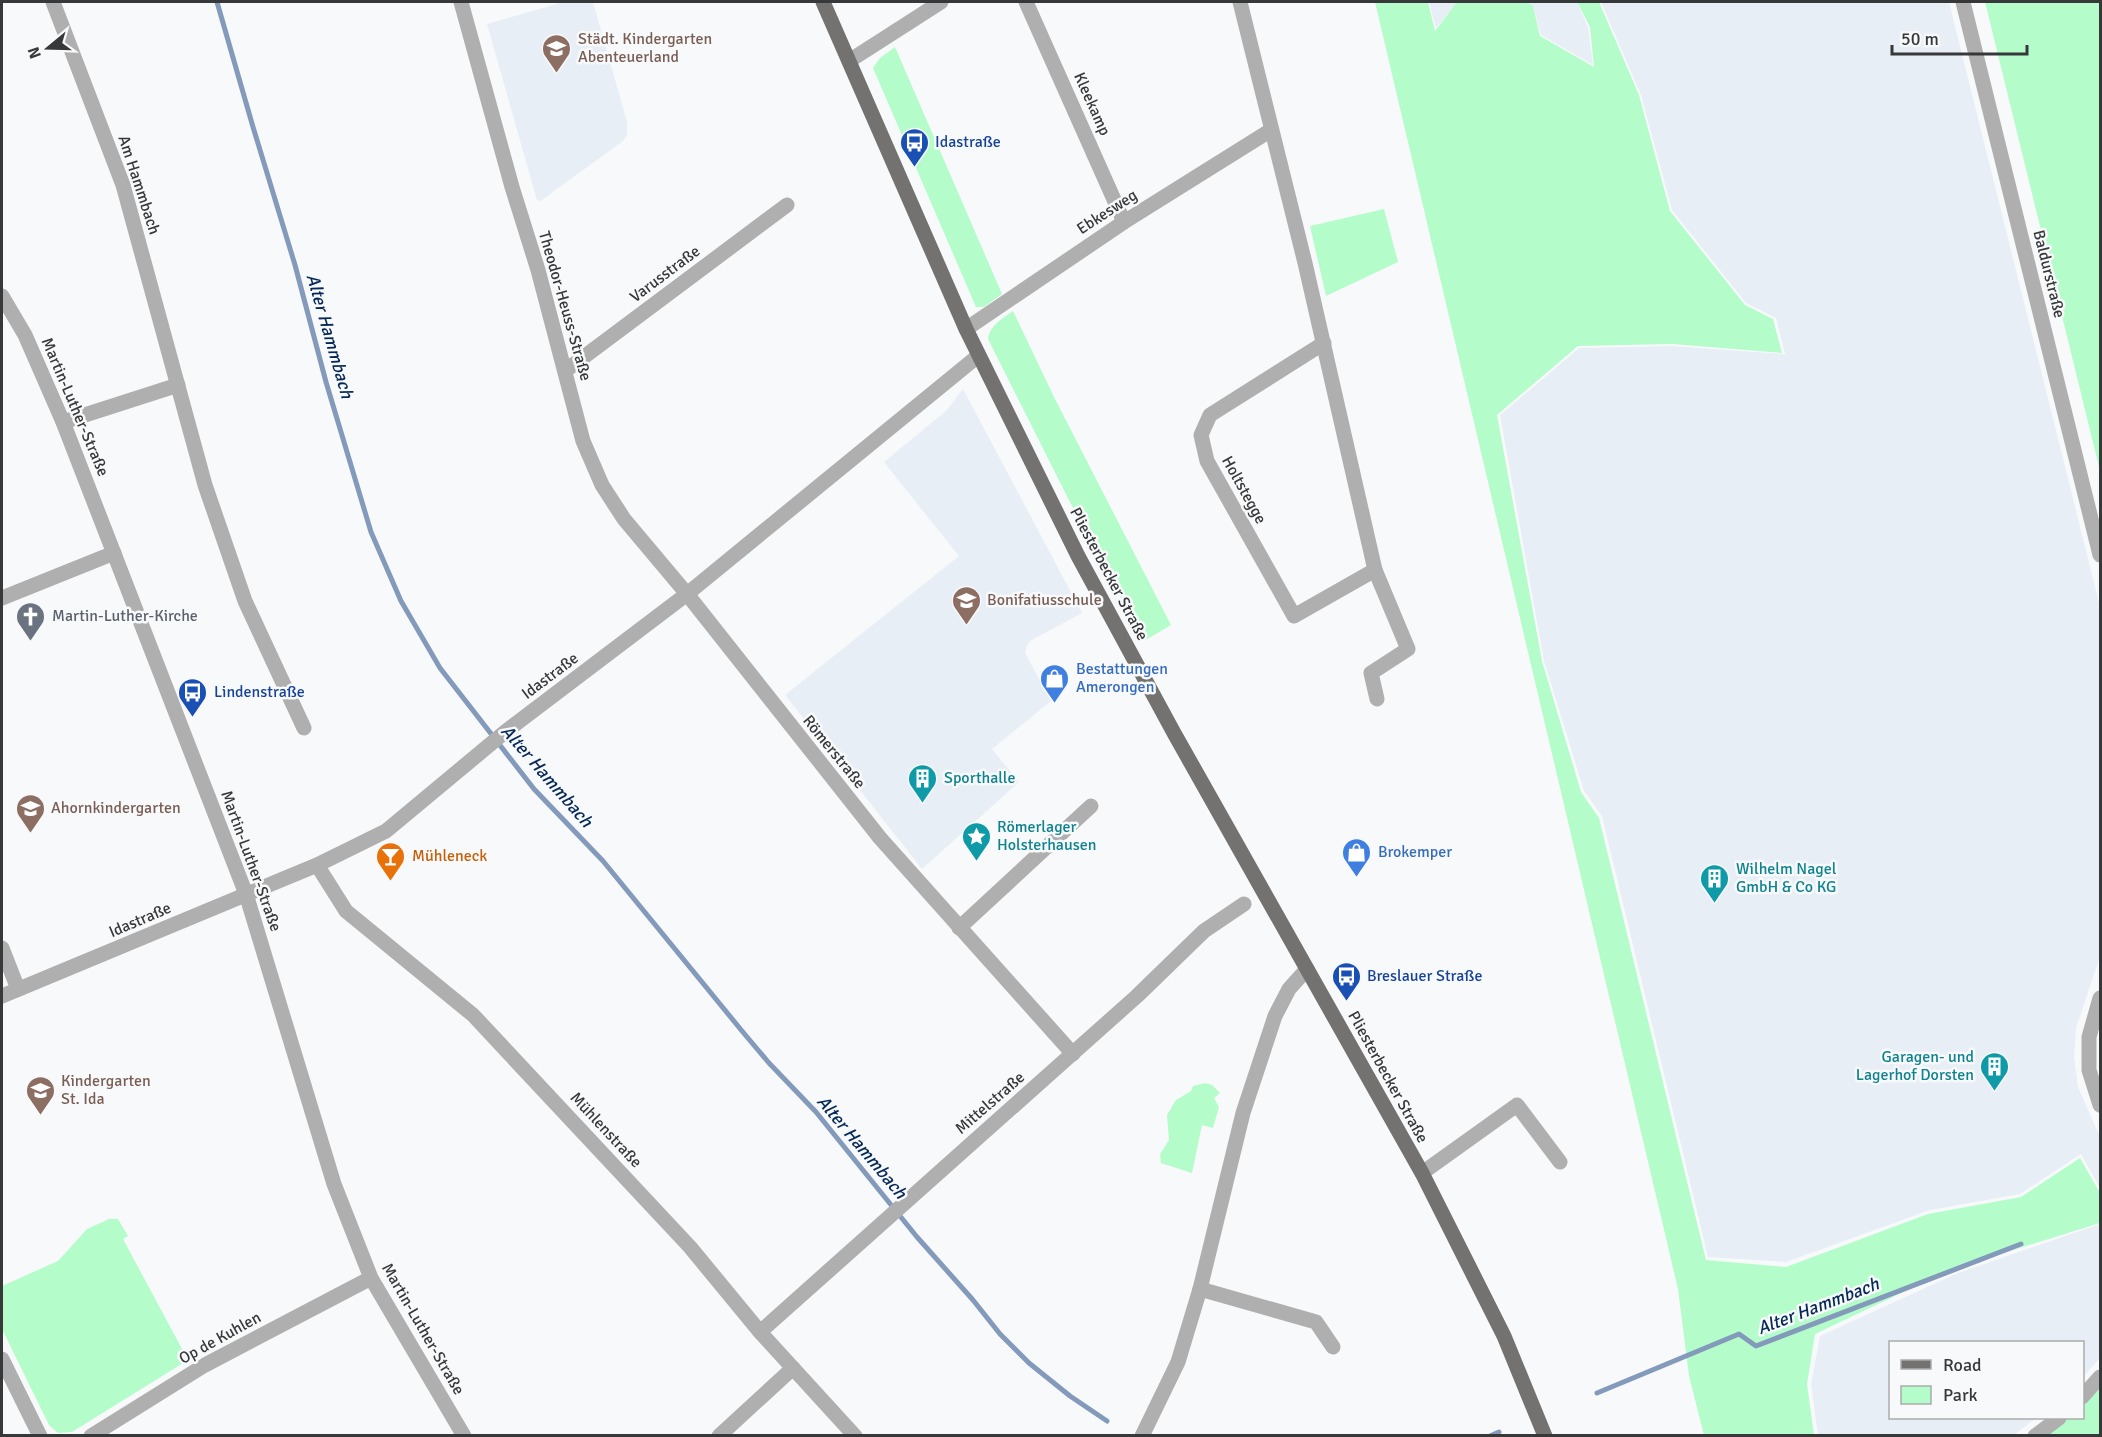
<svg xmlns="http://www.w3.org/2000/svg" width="2102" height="1437" font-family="Signika,sans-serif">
<rect width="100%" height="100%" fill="#f8f9fb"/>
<g fill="#e8eef6">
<polygon points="564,2 593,2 627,122 627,135 623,141 546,197 541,201 537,200 487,24"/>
<polygon points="1429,2 1457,2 1436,28"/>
<polygon points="1528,2 1577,2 1588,28 1593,65 1541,35 1533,6"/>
<polygon points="1601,2 1949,2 2100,607 2100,957 2076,1028 2074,1057 2078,1087 2100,1137 2100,1188 2081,1154 2020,1194 1930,1210 1786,1262 1708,1257 1602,816 1584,791 1544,661 1500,415 1579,348 1672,346 1785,354 1776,318 1746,303 1672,210 1641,95"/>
<polygon points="963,389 1082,613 1030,641 1027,646 1025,653 1051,701 992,749 1019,782 922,869 785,695 959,556 884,462 947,410"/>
<polygon points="2100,1224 2100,1358 2083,1377 2082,1342 1890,1342 1890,1418 2036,1418 2018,1432 2013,1436 1818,1435 1811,1384 1820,1336 1958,1273"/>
</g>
<g fill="#b5fccb">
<polygon points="1375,2 1428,2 1435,31 1456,3 1527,2 1533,6 1540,36 1594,67 1590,27 1577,2 1599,2 1639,95 1670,211 1745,305 1773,319 1782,353 1672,344 1578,346 1497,415 1542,661 1581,792 1599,818 1706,1260 1786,1267 1928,1214 2021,1197 2080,1158 2100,1193 2100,1223 1952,1269 1815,1334 1807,1384 1814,1435 1704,1435 1689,1376 1678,1289"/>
<polygon points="1985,2 2100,2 2100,471"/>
<polygon points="895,47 1002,294 984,307 976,307 873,68 880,58"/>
<polygon points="1384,209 1398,262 1326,296 1310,226"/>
<path d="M1013 311 1054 397 1171 625 1144 641 1077 516 988 339C990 325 1002 319 1013 311Z"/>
<polygon points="1205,1083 1212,1085 1220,1093 1214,1098 1219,1107 1213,1128 1202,1125 1192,1173 1161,1163 1160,1154 1169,1140 1167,1115 1176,1100 1191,1091 1193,1086"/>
<polygon points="109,1219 118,1219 128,1236 123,1239 188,1360 72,1432 58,1433 49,1425 2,1329 2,1286 58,1261 87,1229"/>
<polygon points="2100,1380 2100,1435 2040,1436 2062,1418 2082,1418 2083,1400"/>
</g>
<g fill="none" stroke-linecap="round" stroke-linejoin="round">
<g stroke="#839abb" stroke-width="5">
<polyline points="217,2 253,127 295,265 326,382 371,532 401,601 440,668 534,789 603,861 742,1031 769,1063 816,1112 917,1237 973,1300 1000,1334 1029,1363 1070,1396 1107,1421"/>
<polyline points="1597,1393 1739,1334 1756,1346 2021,1244"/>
<polyline points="1490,1436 1499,1432"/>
</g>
<g stroke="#b0afaf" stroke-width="15">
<polyline points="53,2 123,185 205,485 245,601 304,728"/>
<polyline points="461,2 512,187 538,270 583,441 602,485 624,519 687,594 880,838 1073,1054"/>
<polyline points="1026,2 1124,222"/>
<polyline points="1240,2 1305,263 1375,570 1408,649 1371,673 1377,699"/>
<polyline points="1963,2 2100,555"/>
<polyline points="849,61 941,2"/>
<polyline points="2,296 25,335 63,422 246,894 334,1184 371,1278 464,1436"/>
<polyline points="966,329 1124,222 1271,130"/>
<polyline points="1324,343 1210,415 1201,435 1207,461 1294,616 1375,570"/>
<polyline points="565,371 787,205"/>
<polyline points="63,422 178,385"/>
<polyline points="2,598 114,553"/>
<polyline points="317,865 346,911 473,1015 690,1247 760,1332 855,1436"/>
<polyline points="959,928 1091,806"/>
<polyline points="2,948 18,989"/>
<polyline points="2,996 317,865 386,831 505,732 687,594 978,356"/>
<polyline points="2100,998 2089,1037 2089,1070 2100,1105"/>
<polyline points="1422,1173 1517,1105 1560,1162"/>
<polyline points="1200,1289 1316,1322 1333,1347"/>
<polyline points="760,1332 1137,996 1204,931 1244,904"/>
<polyline points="2,1359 40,1436"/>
<polyline points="2082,1397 2100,1377"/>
<polyline points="91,1436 205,1365 371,1278"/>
<polyline points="719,1436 793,1368"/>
<polyline points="1142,1436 1178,1362 1200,1289 1243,1113 1275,1016 1289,989 1307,969"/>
<polyline points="2035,1436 2059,1418"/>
</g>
<polyline stroke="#747271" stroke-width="15" points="823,2 966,329 1078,556 1174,733 1422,1173 1504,1336 1545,1436"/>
</g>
<defs>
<symbol id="school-pin" viewBox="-11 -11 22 30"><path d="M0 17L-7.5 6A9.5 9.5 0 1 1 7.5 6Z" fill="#8d6e63" stroke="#f8f9fb"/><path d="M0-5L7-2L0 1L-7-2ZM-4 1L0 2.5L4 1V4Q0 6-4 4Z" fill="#fff"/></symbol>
<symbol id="bus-pin" viewBox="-11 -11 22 30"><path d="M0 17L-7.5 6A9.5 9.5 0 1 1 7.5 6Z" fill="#1a4fb4" stroke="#f8f9fb"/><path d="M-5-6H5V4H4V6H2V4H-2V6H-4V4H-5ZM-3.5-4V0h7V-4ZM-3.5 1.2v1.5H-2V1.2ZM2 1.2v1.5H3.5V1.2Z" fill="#fff"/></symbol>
<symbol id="church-pin" viewBox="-11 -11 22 30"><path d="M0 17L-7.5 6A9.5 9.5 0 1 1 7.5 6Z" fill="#6b7280" stroke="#f8f9fb"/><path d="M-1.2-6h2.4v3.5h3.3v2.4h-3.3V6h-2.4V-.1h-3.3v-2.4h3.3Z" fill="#fff"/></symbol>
<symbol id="shop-pin" viewBox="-11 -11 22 30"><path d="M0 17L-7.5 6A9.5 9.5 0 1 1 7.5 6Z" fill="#3f7fe0" stroke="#f8f9fb"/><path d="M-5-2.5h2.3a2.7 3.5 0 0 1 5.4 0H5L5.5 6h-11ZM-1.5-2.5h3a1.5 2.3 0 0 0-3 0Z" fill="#fff"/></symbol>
<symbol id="building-pin" viewBox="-11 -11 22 30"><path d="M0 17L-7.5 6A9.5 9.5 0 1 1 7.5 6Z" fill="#0f9aa8" stroke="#f8f9fb"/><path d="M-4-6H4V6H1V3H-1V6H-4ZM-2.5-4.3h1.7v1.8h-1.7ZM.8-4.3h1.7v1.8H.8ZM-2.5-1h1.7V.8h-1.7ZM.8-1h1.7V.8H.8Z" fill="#fff"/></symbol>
<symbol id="sight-pin" viewBox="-11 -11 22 30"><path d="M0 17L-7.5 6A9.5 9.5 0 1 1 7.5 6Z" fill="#0f9aa8" stroke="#f8f9fb"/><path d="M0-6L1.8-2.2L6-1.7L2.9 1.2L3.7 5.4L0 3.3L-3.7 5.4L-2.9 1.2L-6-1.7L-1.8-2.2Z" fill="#fff"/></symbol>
<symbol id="bar-pin" viewBox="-11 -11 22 30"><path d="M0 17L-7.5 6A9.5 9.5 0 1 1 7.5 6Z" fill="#e8710a" stroke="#f8f9fb"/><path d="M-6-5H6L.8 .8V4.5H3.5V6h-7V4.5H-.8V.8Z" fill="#fff"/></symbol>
</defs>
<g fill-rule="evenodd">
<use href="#school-pin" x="540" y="32" width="33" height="45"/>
<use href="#bus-pin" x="898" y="126" width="33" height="45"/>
<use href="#school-pin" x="950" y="584" width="33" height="45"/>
<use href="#church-pin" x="14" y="600" width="33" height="45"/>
<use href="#shop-pin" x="1038" y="662" width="33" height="45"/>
<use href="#bus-pin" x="176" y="676" width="33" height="45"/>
<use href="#building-pin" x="906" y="762" width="33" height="45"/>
<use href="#school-pin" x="14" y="792" width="33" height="45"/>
<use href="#sight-pin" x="960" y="820" width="33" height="45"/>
<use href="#shop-pin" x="1340" y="836" width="33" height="45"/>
<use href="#bar-pin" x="374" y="840" width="33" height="45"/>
<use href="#building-pin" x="1698" y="862" width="33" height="45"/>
<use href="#bus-pin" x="1330" y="960" width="33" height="45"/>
<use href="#building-pin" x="1978" y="1050" width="33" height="45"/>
<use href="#school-pin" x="24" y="1074" width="33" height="45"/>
</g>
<g text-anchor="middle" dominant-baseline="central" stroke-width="5" stroke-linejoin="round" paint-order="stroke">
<g font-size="16" fill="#785e54" stroke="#f8f9fb" text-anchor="start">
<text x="578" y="39">Städt. Kindergarten<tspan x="578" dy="18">Abenteuerland</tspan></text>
<text x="987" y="600">Bonifatiusschule</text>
<text x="51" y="808">Ahornkindergarten</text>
<text x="61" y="1081">Kindergarten<tspan x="61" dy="18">St. Ida</tspan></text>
</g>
<g font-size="16" fill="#373839" stroke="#f8f9fb">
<text transform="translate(1092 104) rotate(66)">Kleekamp</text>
<text transform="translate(139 185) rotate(72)">Am Hammbach</text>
<text transform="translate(1107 212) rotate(-33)">Ebkesweg</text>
<text transform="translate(665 274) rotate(-37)">Varusstraße</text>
<text transform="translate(2049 274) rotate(76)">Baldurstraße</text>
<text transform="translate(565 306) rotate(74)">Theodor-Heuss-Straße</text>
<text transform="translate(75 407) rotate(67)">Martin-Luther-Straße</text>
<text transform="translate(1244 490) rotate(61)">Holtstegge</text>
<text transform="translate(1109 574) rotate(62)">Pliesterbecker Straße</text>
<text transform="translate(550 676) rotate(-37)">Idastraße</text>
<text transform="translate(834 752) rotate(51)">Römerstraße</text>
<text transform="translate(251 861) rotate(70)">Martin-Luther-Straße</text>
<text transform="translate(140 920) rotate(-23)">Idastraße</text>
<text transform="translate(1388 1077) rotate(61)">Pliesterbecker Straße</text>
<text transform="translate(990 1103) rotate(-41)">Mittelstraße</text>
<text transform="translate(606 1130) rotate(47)">Mühlenstraße</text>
<text transform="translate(423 1329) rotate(60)">Martin-Luther-Straße</text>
<text transform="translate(220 1338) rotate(-29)">Op de Kuhlen</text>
</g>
<g font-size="16" fill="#164399" stroke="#f8f9fb" text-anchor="start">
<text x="935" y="142">Idastraße</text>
<text x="214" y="692">Lindenstraße</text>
<text x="1367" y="976">Breslauer Straße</text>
</g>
<g font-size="16" fill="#5b616d" stroke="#f8f9fb" text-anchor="start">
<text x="52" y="616">Martin-Luther-Kirche</text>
</g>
<g font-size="16" fill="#366cbe" stroke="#f8f9fb" text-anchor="start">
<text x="1076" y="669">Bestattungen<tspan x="1076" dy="18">Amerongen</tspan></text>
<text x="1378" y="852">Brokemper</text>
</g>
<g font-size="16" fill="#0d838f" stroke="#f8f9fb" text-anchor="start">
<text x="944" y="778">Sporthalle</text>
<text x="997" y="827">Römerlager<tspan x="997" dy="18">Holsterhausen</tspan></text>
<text x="1736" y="869">Wilhelm Nagel<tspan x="1736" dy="18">GmbH &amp; Co KG</tspan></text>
<text x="1974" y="1057" text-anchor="end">Garagen- und<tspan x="1974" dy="18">Lagerhof Dorsten</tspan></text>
</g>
<g font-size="16" fill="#c56008" stroke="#f8f9fb" text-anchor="start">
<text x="412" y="856">Mühleneck</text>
</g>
<g font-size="18" font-style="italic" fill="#052957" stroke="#f8f9fb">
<text transform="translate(330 336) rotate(74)">Alter Hammbach</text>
<text transform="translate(547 776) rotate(49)">Alter Hammbach</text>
<text transform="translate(862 1147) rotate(50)">Alter Hammbach</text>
<text transform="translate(1818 1306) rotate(-21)">Alter Hammbach</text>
</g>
</g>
<rect width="2102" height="1437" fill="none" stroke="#373839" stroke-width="6"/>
<rect x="1889" y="1341" width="195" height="78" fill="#f8f9fb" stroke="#abacad" stroke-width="1.5"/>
<rect x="1901" y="1360" width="30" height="9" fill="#747271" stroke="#abacad" stroke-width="1.5"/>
<text x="1943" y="1371" font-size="18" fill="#373839">Road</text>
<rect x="1901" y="1386" width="30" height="18" fill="#b5fccb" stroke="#abacad" stroke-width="1.5"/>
<text x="1943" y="1401" font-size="18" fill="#373839">Park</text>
<g transform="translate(48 48) rotate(251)" stroke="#f8f9fb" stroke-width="4.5" paint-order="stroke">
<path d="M0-4.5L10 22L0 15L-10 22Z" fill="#373839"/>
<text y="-9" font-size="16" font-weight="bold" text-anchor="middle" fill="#373839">N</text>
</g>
<path d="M1892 45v9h135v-9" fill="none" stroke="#373839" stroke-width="3"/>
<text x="1901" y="45" font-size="18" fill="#373839" stroke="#f8f9fb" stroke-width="4.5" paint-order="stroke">50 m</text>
</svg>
